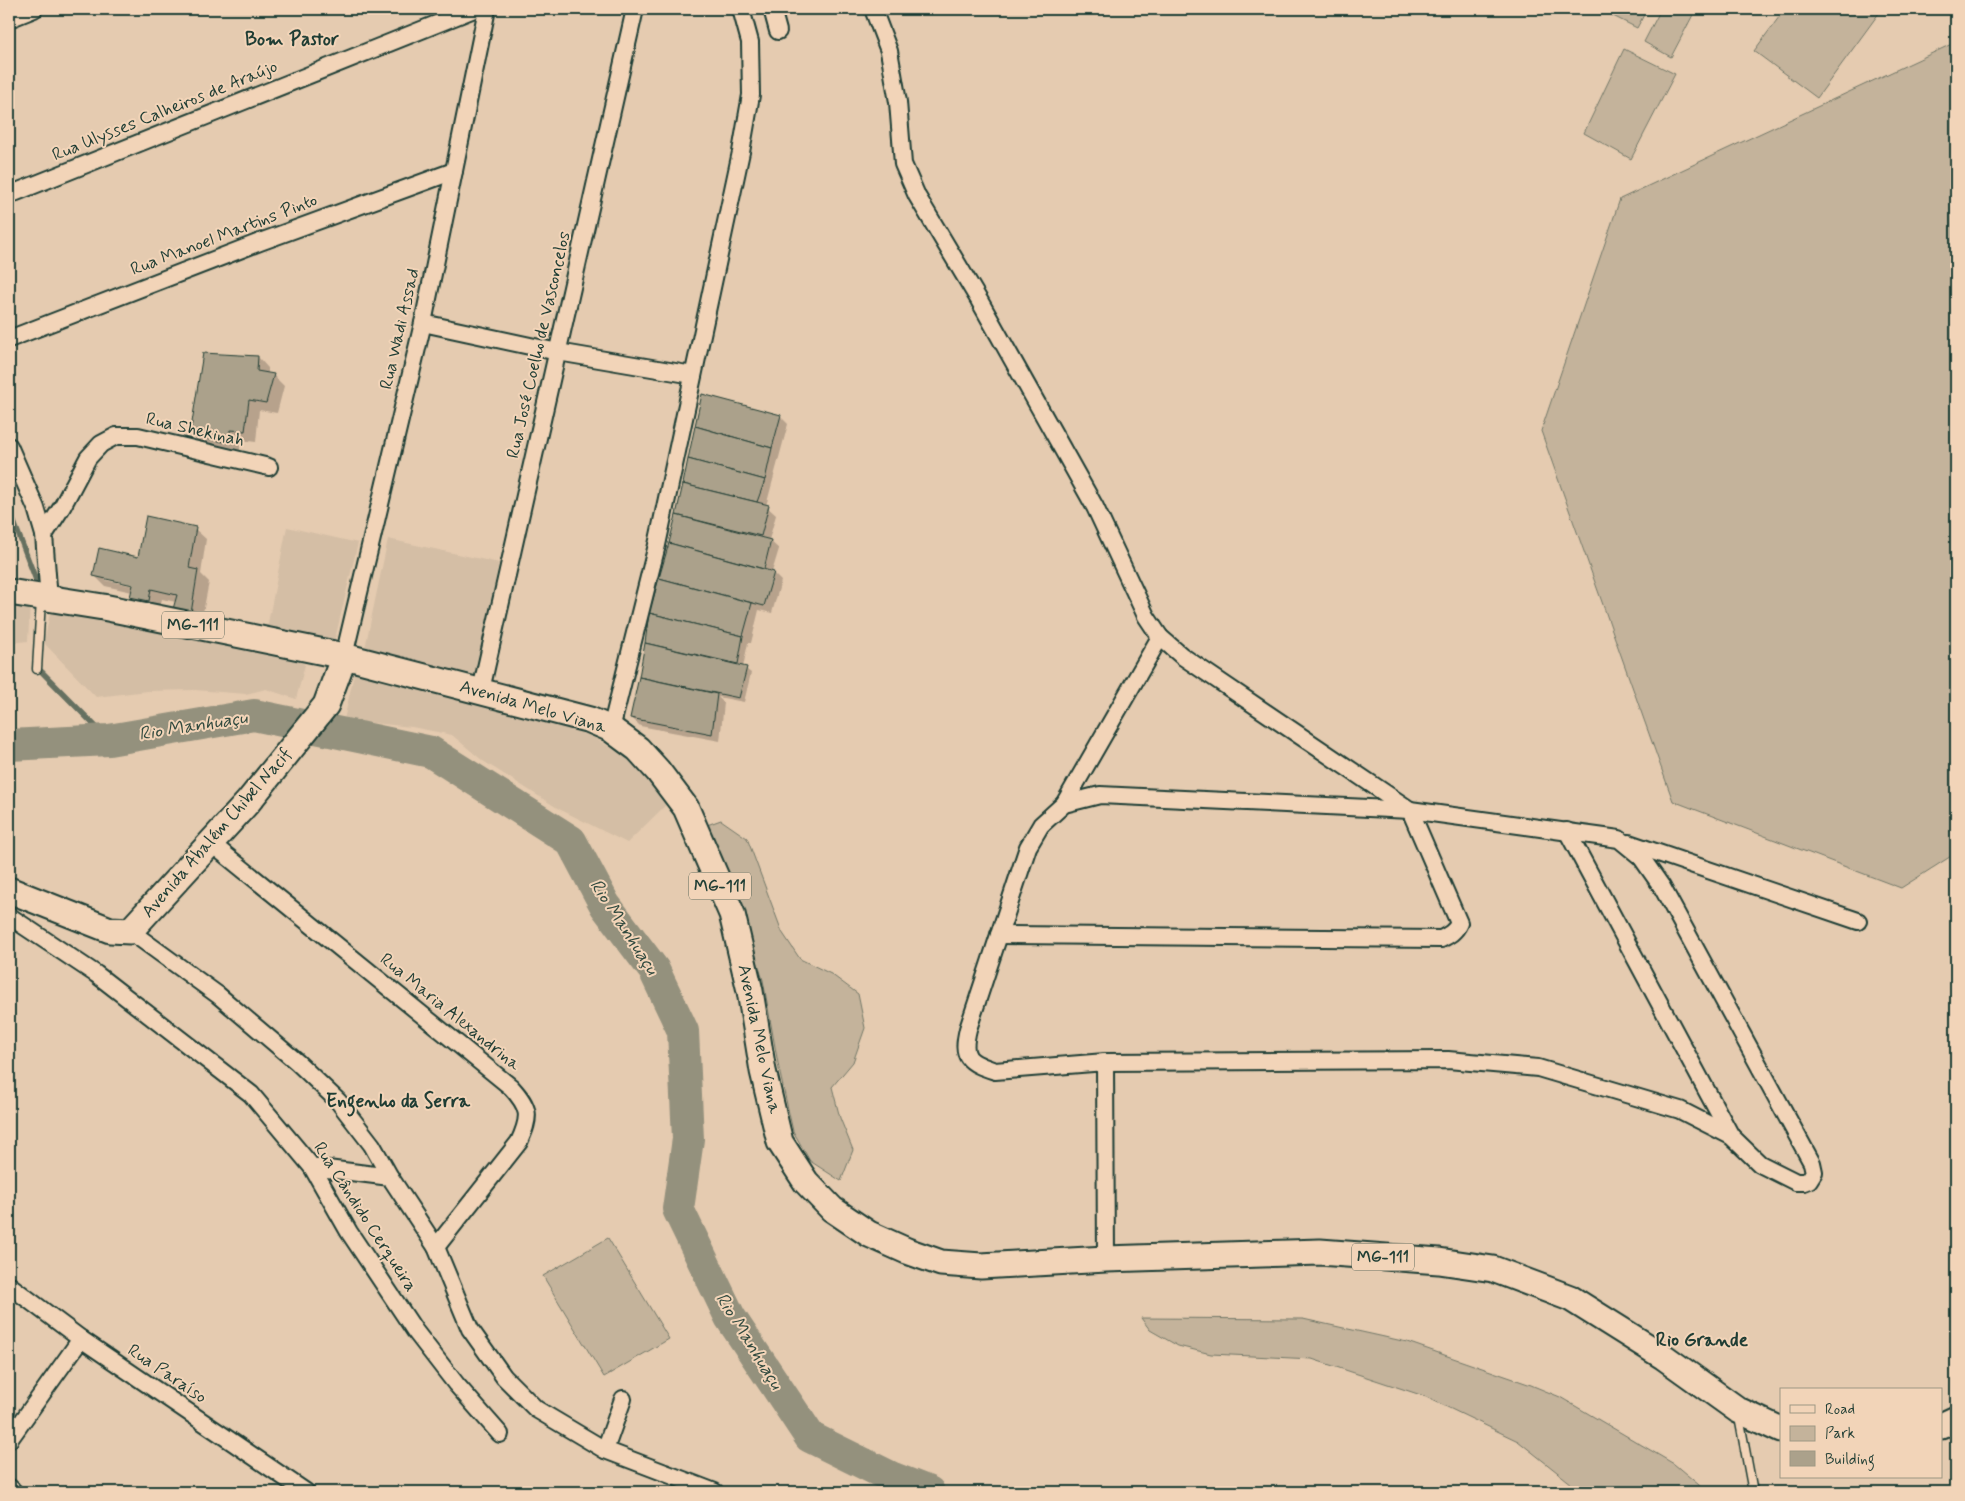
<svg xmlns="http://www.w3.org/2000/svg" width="1965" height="1501" font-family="Mynerve,sans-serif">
<rect width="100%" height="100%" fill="#e5cbb0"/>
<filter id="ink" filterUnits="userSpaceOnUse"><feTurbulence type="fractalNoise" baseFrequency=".02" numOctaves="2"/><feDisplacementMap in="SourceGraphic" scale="10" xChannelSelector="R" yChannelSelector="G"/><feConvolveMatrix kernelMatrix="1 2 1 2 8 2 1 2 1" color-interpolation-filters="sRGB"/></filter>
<g filter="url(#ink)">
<g fill="#d4bea5">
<polygon points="287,527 358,543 334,643 267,628"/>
<polygon points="388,539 499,563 474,684 364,653"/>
<polygon points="9,599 30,604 28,641 9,643"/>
<polygon points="51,608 291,656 305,665 296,699 266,689 246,694 195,690 148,691 96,697 44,643"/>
<polygon points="354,674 464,695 589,735 631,759 671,800 627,843 559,809 483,761 452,735 412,727 344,720"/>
</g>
<g fill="#c4b39b" stroke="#727868">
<polygon points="1614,9 1647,9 1637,28 1611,15"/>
<polygon points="1661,9 1696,9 1671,57 1644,42"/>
<polygon points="1785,9 1882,9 1817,98 1754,51"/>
<polygon points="1956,42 1956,853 1901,888 1673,801 1541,431 1620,199"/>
<polygon points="1624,49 1675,74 1631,159 1584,133"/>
<polygon points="721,820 747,838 782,932 800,959 831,974 858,994 865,1028 853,1062 832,1087 840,1118 853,1150 841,1181 810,1161 793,1131 779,1069 763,980 734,889 707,825"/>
<polygon points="608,1238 669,1339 604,1377 543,1276"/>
<polygon points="1141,1318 1303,1319 1407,1342 1531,1385 1560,1397 1674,1464 1699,1485 1703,1492 1582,1492 1518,1441 1424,1396 1312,1359 1211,1354 1178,1346 1150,1330"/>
</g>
<g fill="#0003" fill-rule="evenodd">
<polygon points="258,357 268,368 268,374 273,375 284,386 277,413 259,410 256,442 240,440 240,453 202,445 191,435"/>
<polygon points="703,396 780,416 788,424 766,506 776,515 769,540 779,549 772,572 781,581 772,613 759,610 751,643 748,643 743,667 751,673 744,702 718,697 724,703 720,741 640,726 632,718 640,678 650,613 678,515"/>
<path d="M195 529 206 539 201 574 209 582 201 623 176 602 162 599 159 611 142 608 131 597 132 592 105 586 94 575 139 558ZM105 577 139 585 138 587 105 580Z"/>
</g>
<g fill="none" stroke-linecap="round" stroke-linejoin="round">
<g stroke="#656f60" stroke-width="5.5">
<polyline points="9,509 36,580 36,590"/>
<polyline points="42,672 109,740"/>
</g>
<polyline stroke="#94917d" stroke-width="32" points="9,745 109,740 254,715 431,752 571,841 605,905 654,970 683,1031 688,1139 678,1209 730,1317 810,1437 893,1478 929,1492"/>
</g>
<g fill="#aba18b" stroke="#1f3d34">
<polygon points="203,353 258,356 257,371 274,374 266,403 249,400 245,431 230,430 229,443 190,435"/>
<polygon points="702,394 781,415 772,448 695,426"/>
<polygon points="695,426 772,448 765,480 688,459"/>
<polygon points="688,459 765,480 757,502 683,484"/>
<polygon points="683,484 769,505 761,536 676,515"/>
<polygon points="676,515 771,540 764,569 669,543"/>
<polygon points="146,516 196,527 189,568 198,570 191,613 173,609 177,595 151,589 149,601 130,597 133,585 93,576 99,548 138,557"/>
<polygon points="669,543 774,572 764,606 659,578"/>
<polygon points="659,578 752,603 743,636 649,613"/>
<polygon points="649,613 743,636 738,664 645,643"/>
<polygon points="645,643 747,667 739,698 639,677"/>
<polygon points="639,677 717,694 712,734 630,718"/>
</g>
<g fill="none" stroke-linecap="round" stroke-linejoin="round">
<defs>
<g id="service">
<polyline points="37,669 41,600"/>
<polyline points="1739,1417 1753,1492"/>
</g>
<g id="minor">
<polyline points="772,9 778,31"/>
<path d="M873 9 889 51 898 102 903 164 917 196 979 300 1095 507 1146 616 1160 637 1182 656 1410 810 1459 923C1455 932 1449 935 1441 939L999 935"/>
<polyline points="9,19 34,9"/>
<polyline points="9,195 474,9"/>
<polyline points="423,323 558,352 693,375"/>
<polyline points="9,339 260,242 454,171"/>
<polyline points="9,446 36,508 44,535 49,600"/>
<polyline points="44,535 62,507 88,458 101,444 116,436 138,436 269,467"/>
<polyline points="344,656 423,323 487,9"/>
<polyline points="481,690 635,9"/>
<polyline points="611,729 657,545 741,152 751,95 750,42 741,9"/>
<path d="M1100 795 1410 810 1619 839 1641 857 1662 887 1812 1163 1814 1172 1809 1180 1804 1182H1796L1760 1164 1731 1136 1680 1110 1538 1068 1448 1060 1105 1062 995 1071C968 1062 961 1058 968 1029L1028 847 1041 825 1064 804Z"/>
<polyline points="1064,804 1160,637"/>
<polyline points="1567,831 1731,1136"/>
<polyline points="1629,843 1858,921"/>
<path d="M212 844 511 1087C530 1108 531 1116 519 1142L436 1247"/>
<polyline points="9,916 96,974 251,1094 312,1167 349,1232 415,1331 456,1384 500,1434"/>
<polyline points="130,931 218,995 297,1062 338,1101 372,1145 390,1177 436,1247 470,1329 504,1377 536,1409 605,1450 715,1492"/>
<polyline points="1105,1062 1106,1259"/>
<polyline points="312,1167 390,1177"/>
<polyline points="9,1285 81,1339 306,1492"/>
<polyline points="9,1440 81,1339"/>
<polyline points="605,1450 623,1399"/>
<polyline points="9,1487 14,1492"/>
</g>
<g id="primary">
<polyline points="9,592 103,607 344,656 590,720 611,729 638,749 658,771 686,808 732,914 750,991 763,1071 780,1142 806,1182 832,1209 869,1234 907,1251 941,1263 981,1266 1106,1259 1320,1252 1439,1261 1493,1269 1570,1298 1664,1357 1738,1410 1781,1430"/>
<polyline points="9,890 110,930 130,931 248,802 326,705 344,656"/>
<polyline points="1941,1426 1956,1419"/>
</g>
</defs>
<use href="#service" stroke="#1f3d34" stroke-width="11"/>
<use href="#minor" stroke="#1f3d34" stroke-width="20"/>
<use href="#primary" stroke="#1f3d34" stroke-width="29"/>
<use href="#service" stroke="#f2d4b8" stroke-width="8"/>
<use href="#minor" stroke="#f2d4b8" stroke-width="16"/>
<use href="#primary" stroke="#f2d4b8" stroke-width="25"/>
</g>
</g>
<g text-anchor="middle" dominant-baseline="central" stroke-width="4" stroke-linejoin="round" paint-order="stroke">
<g fill="#f2d4b8" stroke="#5e6a5c" stroke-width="1">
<rect x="162" y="611.5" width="62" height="27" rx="4"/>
<rect x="689" y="872.5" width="62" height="27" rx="4"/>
<rect x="1352" y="1243.5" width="62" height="27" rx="4"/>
</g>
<g font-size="16" font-weight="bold" fill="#1f3d34">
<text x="193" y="625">MG-111</text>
<text x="720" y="886">MG-111</text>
<text x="1383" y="1257">MG-111</text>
</g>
<g font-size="18" fill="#1f3d34" stroke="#f2d4b8">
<text transform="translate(165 111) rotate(-22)">Rua Ulysses Calheiros de Araújo</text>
<text transform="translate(224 235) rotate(-21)">Rua Manoel Martins Pinto</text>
<text transform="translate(400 329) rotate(-77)">Rua Wadi Assad</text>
<text transform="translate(539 345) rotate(-77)">Rua José Coelho de Vasconcelos</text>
<text transform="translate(195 430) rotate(13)">Rua Shekinah</text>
<text transform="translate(533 707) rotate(16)">Avenida Melo Viana</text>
<text transform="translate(217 833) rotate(-49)">Avenida Abalém Chibel Nacif</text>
<text transform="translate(450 1012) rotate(39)">Rua Maria Alexandrina</text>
<text transform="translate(759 1039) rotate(78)">Avenida Melo Viana</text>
<text transform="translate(365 1217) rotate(57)">Rua Cândido Cerqueira</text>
<text transform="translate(167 1374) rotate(34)">Rua Paraíso</text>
</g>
<g font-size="19" font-weight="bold" fill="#1f3d34" stroke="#f2d4b8">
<text x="292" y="39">Bom Pastor</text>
<text x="398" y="1101">Engenho da Serra</text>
<text x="1702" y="1340">Rio Grande</text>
</g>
<g font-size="19" font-style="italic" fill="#314a3f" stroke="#f2d4b8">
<text transform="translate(193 726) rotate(-9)">Rio Manhuaçu</text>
<text transform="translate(624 927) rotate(57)">Rio Manhuaçu</text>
<text transform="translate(749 1341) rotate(58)">Rio Manhuaçu</text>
</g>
</g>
<rect width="1965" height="1501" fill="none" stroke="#f2d4b8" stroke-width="30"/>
<rect x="15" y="15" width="1935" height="1471" fill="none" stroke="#1f3d34" stroke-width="2" filter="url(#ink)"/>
<rect x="1780" y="1388" width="162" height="90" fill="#f2d4b8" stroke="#9e9883"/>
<rect x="1790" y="1405" width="25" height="8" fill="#f2d4b8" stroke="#9e9883"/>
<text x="1825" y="1414" font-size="15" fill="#1f3d34">Road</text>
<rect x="1790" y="1426" width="25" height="15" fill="#c4b39b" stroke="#9e9883"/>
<text x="1825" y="1438" font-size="15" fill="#1f3d34">Park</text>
<rect x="1790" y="1451" width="25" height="15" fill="#aba18b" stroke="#9e9883"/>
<text x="1825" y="1464" font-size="15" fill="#1f3d34">Building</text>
</svg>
